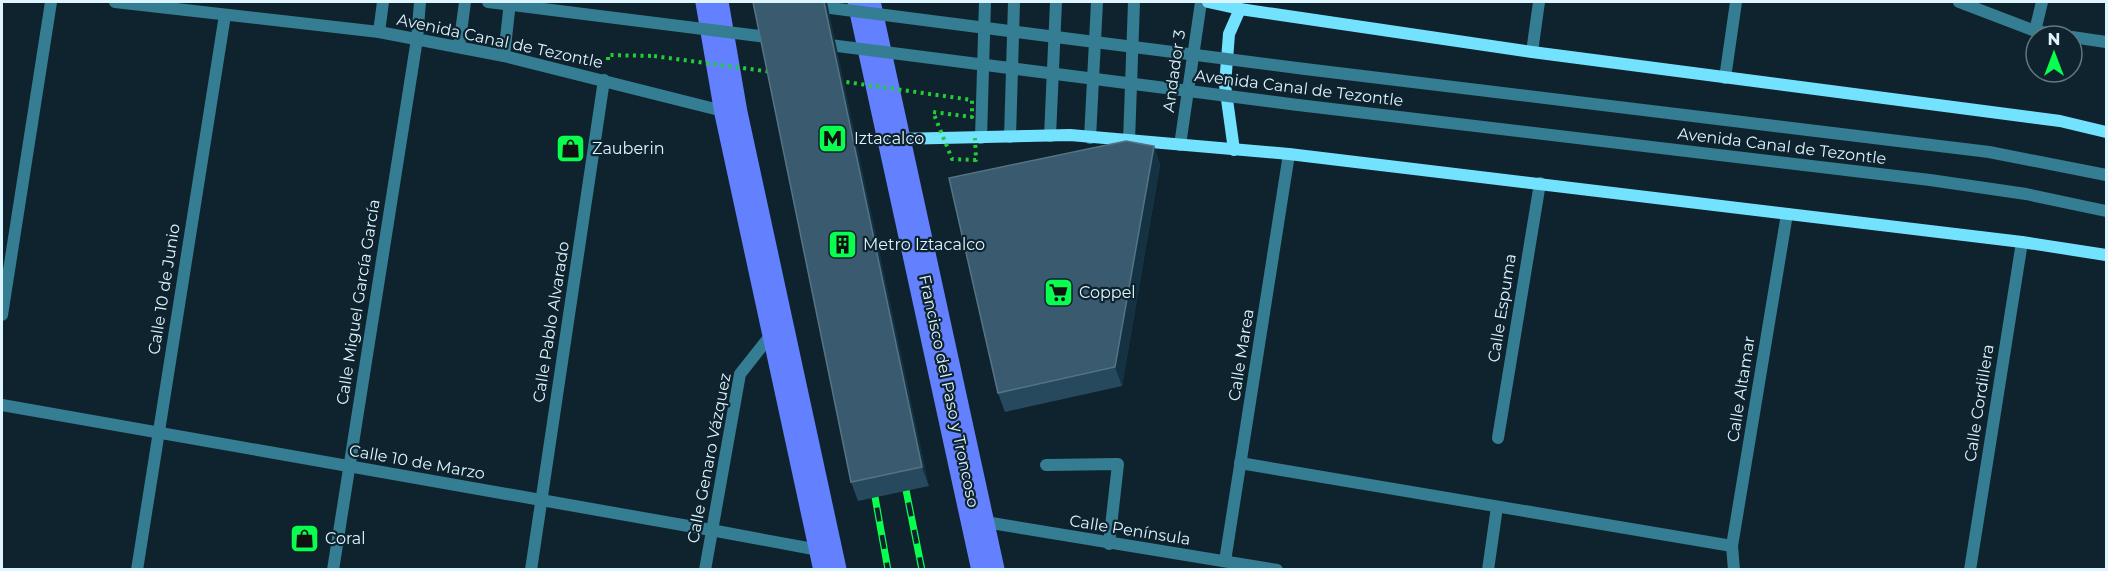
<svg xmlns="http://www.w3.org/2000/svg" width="2108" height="571" font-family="Montserrat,sans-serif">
<rect width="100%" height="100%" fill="#0f232e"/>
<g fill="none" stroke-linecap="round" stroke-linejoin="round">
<polyline stroke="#24cc38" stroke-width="4" stroke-dasharray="3 4.5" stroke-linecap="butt" points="608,60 608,55 654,56"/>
<g stroke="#357d92" stroke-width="12">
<polyline points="1050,136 1056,2"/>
<polyline points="1010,137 1014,2"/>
<polyline points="981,138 985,2"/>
<polyline points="1090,138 1097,2"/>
<polyline points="1129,141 1134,2"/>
<polyline points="1046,465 1118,464 1109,544"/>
</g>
<g stroke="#357d92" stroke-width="12">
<polyline points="1959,2 2035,31 2067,36"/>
<polyline points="2035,31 2042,2"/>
<polyline points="379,32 383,2"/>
<polyline points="2072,37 2106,42"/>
<polyline points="459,47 465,2"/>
<polyline points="1532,52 1539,2"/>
<polyline points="504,56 510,2"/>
<polyline points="1725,78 1736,2"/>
<polyline points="1180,145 1201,2"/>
<polyline points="2,315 51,2"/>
<polyline points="2,405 711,530 824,551"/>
<polyline points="1498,438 1540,183"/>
<polyline points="1240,463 1732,546"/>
<polyline points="979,521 1277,570"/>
<polyline points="1225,561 1289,154"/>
<polyline points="137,570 225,15"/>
<polyline points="333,570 417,39 420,2"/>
<polyline points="531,570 604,80"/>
<polyline points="705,570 740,374 774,331"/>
<polyline points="1488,570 1497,507"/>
<polyline points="1734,570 1732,546 1787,214"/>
<polyline points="1970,570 2022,242"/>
</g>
<g stroke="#357d92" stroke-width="12">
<polyline points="115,2 379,32 504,56 727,112"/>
<polyline points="1305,69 1989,152 2106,175"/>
<polyline points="1298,105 1930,180 2026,194 2106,211"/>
</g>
<g stroke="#73e2ff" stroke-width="12">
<polyline points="1208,2 1240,9 1532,52 2060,121 2106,132"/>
<polyline points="896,139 1070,135 1289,154 2022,242 2106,255"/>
<polyline points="1234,150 1225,85 1229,34 1240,9"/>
</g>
<g stroke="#6381ff" stroke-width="33">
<polyline points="712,2 731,113 830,570"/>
<polyline points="864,2 988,570"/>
</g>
<defs>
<g id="rail">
<polyline points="903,475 922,570"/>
<polyline points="872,480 888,570"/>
</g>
</defs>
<use href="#rail" stroke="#08ff4e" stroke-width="7"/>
<use href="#rail" stroke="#0f232e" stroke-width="4.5" stroke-dasharray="14" stroke-linecap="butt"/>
<g stroke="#24cc38" stroke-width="4" stroke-dasharray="3 4.5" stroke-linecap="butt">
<polyline points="654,56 772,72"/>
<polyline points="839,81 972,100 972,117 933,112 952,159 976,160 975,138"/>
</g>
<g stroke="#357d92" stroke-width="12">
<polyline points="488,2 775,38"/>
<polyline points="815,6 1305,69"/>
<polyline points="822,44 1298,105"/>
</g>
</g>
<g fill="#27495d">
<polygon points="753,2 929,486 858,501 851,482"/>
<polygon points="1154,146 1160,165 1122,386 1005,412 998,393"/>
</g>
<g fill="#153243">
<polygon points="824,2 827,2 929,486 922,467"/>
<polygon points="1154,146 1160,165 1122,386 1115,367"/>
</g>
<g fill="#3a5b6f" stroke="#547485" stroke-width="1.5">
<polygon points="753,2 824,2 922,467 851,482"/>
<polygon points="1126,141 1154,146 1115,367 998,393 949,178"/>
</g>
<defs>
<symbol id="metro-square" viewBox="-11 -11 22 22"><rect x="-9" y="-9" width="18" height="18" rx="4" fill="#08ff4e" stroke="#0f232e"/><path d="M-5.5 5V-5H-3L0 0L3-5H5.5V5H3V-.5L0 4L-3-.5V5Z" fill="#111"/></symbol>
<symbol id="shop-square" viewBox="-11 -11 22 22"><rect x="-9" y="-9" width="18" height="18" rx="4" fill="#08ff4e" stroke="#0f232e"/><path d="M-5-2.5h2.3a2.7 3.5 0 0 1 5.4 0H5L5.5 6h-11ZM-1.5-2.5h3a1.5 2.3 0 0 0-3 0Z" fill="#111"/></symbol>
<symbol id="building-square" viewBox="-11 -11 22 22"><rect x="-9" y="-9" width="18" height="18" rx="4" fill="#08ff4e" stroke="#0f232e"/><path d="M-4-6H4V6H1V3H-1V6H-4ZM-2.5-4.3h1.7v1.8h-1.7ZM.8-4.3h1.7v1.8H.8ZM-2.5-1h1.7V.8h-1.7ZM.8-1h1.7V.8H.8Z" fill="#111"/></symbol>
<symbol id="supermarket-square" viewBox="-11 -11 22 22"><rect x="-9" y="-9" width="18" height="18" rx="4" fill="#08ff4e" stroke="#0f232e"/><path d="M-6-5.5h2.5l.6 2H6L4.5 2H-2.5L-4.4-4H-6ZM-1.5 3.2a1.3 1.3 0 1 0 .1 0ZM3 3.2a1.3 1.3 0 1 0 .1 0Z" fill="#111"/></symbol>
</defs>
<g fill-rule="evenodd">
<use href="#metro-square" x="816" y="122" width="33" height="33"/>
<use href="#shop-square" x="554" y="132" width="33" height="33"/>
<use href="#building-square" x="826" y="228" width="33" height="33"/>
<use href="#supermarket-square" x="1042" y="276" width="33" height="33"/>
<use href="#shop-square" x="288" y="522" width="33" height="33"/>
</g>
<g text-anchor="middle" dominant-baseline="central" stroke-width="4.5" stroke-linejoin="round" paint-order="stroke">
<g font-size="16" fill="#dcf5ff" stroke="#0f232e">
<text transform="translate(500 41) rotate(12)">Avenida Canal de Tezontle</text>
<text transform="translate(1174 71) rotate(-82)">Andador 3</text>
<text transform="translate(1299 88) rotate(7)">Avenida Canal de Tezontle</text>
<text transform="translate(1782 146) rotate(7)">Avenida Canal de Tezontle</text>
<text transform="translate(164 289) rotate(-81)">Calle 10 de Junio</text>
<text transform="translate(358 302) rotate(-81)">Calle Miguel García García</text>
<text transform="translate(1502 308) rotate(-81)">Calle Espuma</text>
<text transform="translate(551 322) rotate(-81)">Calle Pablo Alvarado</text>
<text transform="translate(1241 355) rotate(-81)">Calle Marea</text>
<text transform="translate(1741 389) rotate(-81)">Calle Altamar</text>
<text transform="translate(949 391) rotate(78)">Francisco del Paso y Troncoso</text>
<text transform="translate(1979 403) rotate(-81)">Calle Cordillera</text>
<text transform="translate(709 458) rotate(-79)">Calle Genaro Vázquez</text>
<text transform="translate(417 462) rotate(10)">Calle 10 de Marzo</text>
<text transform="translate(1130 530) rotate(9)">Calle Península</text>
</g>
<g font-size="16" fill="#dcf5ff" stroke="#0f232e" text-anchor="start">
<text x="854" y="138">Iztacalco</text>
<text x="592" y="148">Zauberin</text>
<text x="863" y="244">Metro Iztacalco</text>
<text x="1079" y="292">Coppel</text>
<text x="325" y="538">Coral</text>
</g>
</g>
<rect width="2108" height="571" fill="none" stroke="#dcf5ff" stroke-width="6"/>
<g transform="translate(2054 54)"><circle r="28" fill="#0f232e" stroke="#617782" stroke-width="1.5"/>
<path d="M0-4.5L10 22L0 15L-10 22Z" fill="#08ff4e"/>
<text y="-9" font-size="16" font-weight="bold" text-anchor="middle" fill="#dcf5ff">N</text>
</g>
</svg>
